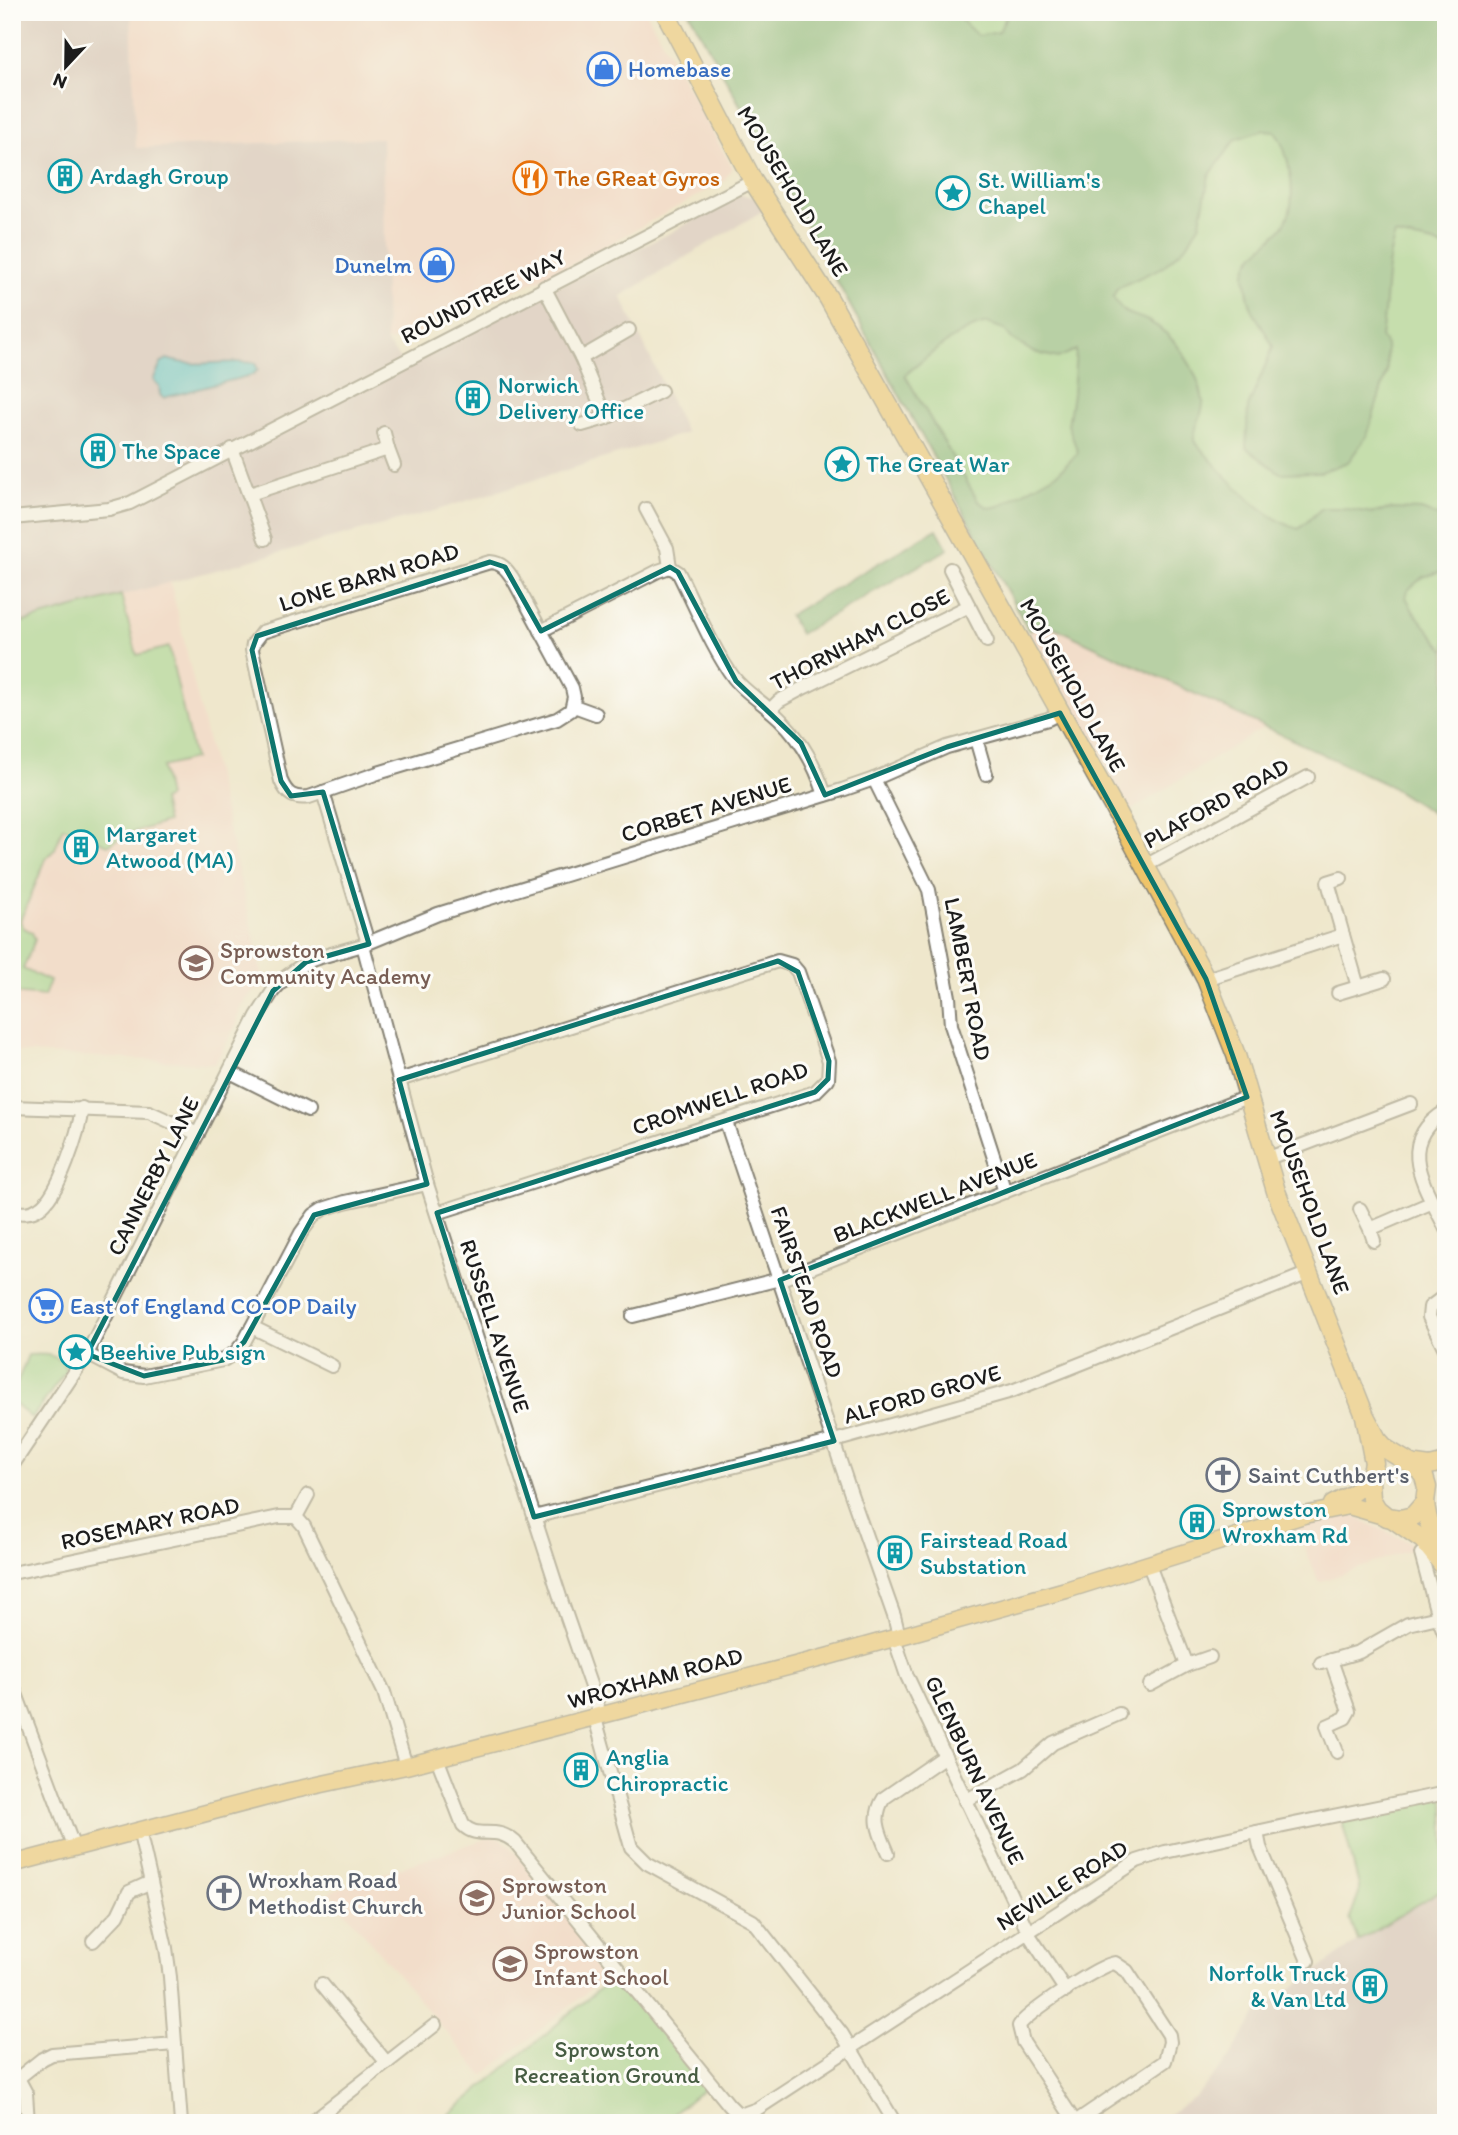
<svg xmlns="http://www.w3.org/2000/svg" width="1458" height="2135" font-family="Itim,sans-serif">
<rect width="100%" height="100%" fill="#fdfcf7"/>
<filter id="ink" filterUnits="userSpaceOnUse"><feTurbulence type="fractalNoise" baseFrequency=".0143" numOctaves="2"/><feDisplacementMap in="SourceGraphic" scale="14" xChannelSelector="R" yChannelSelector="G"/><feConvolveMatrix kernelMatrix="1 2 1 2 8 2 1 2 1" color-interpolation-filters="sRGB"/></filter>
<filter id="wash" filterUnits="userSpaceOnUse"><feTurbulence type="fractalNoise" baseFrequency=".00686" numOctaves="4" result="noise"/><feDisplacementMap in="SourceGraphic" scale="28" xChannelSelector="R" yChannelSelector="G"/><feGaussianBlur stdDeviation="1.57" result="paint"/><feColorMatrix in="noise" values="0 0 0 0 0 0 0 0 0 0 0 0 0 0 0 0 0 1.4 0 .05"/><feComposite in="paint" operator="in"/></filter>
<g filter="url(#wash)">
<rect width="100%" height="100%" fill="#efe7cc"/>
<g fill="#f7d1c8">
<polygon points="131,12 646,12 732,167 724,181 577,262 409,339 386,342 382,138 136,148"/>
<polygon points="170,581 266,989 252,992 240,1008 237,1023 215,1064 12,1052 12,625"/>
<polygon points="1041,621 1125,662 1264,727 1128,812 1029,631"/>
<polygon points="1339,1513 1349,1514 1419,1547 1319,1582 1296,1528"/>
<polygon points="491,1837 500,1838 510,1846 612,1972 483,2076 329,1892"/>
</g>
<g fill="#d2bfc0">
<polygon points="12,12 131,12 136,148 382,138 386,342 405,365 456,335 670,233 739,194 754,197 764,210 621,296 686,433 434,511 12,625"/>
<polygon points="1446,1887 1446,2121 1169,2123 1165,2117 1194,2098 1229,2059 1258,2012 1358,1941"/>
</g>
<g fill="#94d288" stroke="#587752" stroke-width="2">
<polygon points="689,12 1446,12 1446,822 1388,785 1041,621 1029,631"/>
<polygon points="121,595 137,655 169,647 194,759 162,767 168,797 162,800 167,822 127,834 108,845 63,827 55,849 46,859 20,921 24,928 32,932 35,940 23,969 50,981 44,996 12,993 12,625"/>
<path d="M28 1355C43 1354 63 1353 66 1371L32 1418 12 1402V1396Z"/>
<polygon points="1444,1795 1446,1887 1358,1941 1350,1918 1359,1893 1359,1886 1341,1817"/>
<polygon points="616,1975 707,2086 662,2123 439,2123"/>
</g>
<g fill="#77b474" stroke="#4a6848" stroke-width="2" fill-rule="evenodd">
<path d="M689 12H958L961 20 978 36 998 32 1009 12H1446V249L1434 243 1395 235C1384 267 1387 304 1381 337L1386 345 1387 371 1367 436 1348 462 1321 472 1280 473 1246 448 1248 407 1273 347C1263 324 1250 315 1247 289 1247 284 1244 277 1245 273 1249 251 1276 240 1285 223 1299 199 1289 152 1275 131L1263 130 1236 139 1209 176 1200 223 1188 244 1163 267 1117 288 1113 297C1127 319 1128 311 1148 321 1176 335 1197 369 1203 400 1205 413 1193 427 1194 441 1222 472 1259 518 1299 529L1322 508H1341L1373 513 1392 509 1421 510 1446 519V570L1423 577 1408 590 1406 597 1413 611 1446 651V822L1388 785 1041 621 1029 631ZM987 323 1004 329 1012 339 1033 352 1058 358 1076 350 1073 394 1068 425 1078 453 1059 472 999 506 989 508 978 501 905 375C928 356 957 330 987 323Z"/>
<polygon points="937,529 948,549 800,634 789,615"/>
</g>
<path fill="#58c4d2" stroke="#3a7077" stroke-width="2" d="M167 359C197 369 225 359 255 363L258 370 252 375 163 398 160 395 159 386 153 380 162 362Z"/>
</g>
<g filter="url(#ink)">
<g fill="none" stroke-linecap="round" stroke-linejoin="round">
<defs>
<g id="minor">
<polyline points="544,287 581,358 606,418"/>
<polyline points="581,358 629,330"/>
<polyline points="582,425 606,418 661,391"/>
<polyline points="384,433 388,449"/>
<polyline points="232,449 265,539"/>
<polyline points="250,494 388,449 394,465"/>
<path d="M646 509 667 548 670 567 678 572C695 605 712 649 734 678 744 691 758 699 770 710 798 733 814 761 825 795"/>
<polyline points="12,518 109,509 130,503 753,181"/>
<path d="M490 562C503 563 507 570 513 579L572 688 574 697 571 710 557 719 378 773 309 797C294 799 287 795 281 781L252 650 253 644 262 632Z"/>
<polyline points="950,569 969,606"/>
<polyline points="541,631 658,571 670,567"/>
<polyline points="574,706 596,714"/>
<polyline points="770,710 779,701 805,687 969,606 987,641"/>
<polyline points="976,739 986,774"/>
<polyline points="874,779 929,890 949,997 951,1025 1005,1192"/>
<polyline points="323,792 368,943"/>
<polyline points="1145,866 1308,777"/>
<polyline points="1341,878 1328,882 1343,935"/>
<polyline points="363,945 427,1184 562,1603 601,1716"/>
<polyline points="1206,979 1343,935 1358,987 1384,979"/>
<polyline points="1338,993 1358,987"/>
<polyline points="230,1072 308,1111"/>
<polyline points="399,1080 778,961 792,965 798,972 829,1061 828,1079 815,1092 437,1213"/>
<polyline points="12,1107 149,1112 198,1134"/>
<path d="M1446 1111C1392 1143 1427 1189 1446 1229"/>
<polyline points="726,1122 851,1494 894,1616 899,1636"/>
<polyline points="1266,1159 1411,1104"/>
<polyline points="1360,1209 1370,1229"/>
<path d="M12 1212C22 1213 31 1214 39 1208 59 1196 79 1131 82 1108"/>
<polyline points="1374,1241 1370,1229 1433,1202"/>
<polyline points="1446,1295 1430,1307 1429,1317 1446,1351"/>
<polyline points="633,1316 784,1278 1247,1097"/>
<polyline points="252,1327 332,1366"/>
<polyline points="87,1354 123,1373 144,1376 223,1360 235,1353 244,1342 301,1233 314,1215 323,1209 345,1202 427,1184"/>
<polyline points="12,1466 87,1354 257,1016 273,991 286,977 306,962 317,958 363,945 438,914 842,790 874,779 947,747 1048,719 1060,713"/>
<polyline points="296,1517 308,1495"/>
<polyline points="534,1517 834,1441 1012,1391 1309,1273"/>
<polyline points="1421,1554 1438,1617 1446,1637"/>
<polyline points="1149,1565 1187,1665 1150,1685"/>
<polyline points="12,1573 279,1517 296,1517 304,1526 384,1692 406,1766"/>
<polyline points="894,1638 907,1676 1016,1906 1030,1936 1066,1991"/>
<polyline points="1331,1660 1349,1711 1345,1718 1327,1726 1337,1752"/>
<polyline points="1321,1663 1359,1652 1408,1624 1438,1617"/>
<polyline points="1187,1665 1210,1657"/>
<polyline points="12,1683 74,1848"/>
<polyline points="595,1718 631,1847 647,1863 753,1921 842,2034 895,2123"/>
<path d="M437 1758 463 1825C479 1841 494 1824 515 1842L729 2105 736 2112 743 2114 746 2123"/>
<polyline points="965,1801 1023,1769 1053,1743 1119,1714"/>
<polyline points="139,1830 166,1948 170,1977 181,2123"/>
<polyline points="1257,1832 1260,1847 1308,1961"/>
<path d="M888 1853C880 1834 871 1818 884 1798L945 1756"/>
<polyline points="93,1941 118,1915 129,1892 151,1882"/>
<path d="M1115 1963 1127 1971 1169 2035 1170 2042 1165 2061 1075 2122 1023 2042 1019 2026C1025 2014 1101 1964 1115 1963Z"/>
<polyline points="322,1984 387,2063"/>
<polyline points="18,2078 26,2093 28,2123"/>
<polyline points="12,2083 42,2059 52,2054 175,2044"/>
<polyline points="743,2114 757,2109 1137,1861 1165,1852 1284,1826 1446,1793"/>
<polyline points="310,2123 435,2025"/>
</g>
<g id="major">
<polyline points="1409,1463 1430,1466 1446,1462"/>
<polyline points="1332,1504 1353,1493 1370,1480"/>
<polyline points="12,1864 290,1791 406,1766 826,1657 1066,1590 1304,1515 1349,1506 1387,1517"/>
</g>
<g id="highway">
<polyline points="665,12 753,181 829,299 1113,806 1206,979 1236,1055 1276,1191 1365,1416 1374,1463 1370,1480 1371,1499 1377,1509 1387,1517 1401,1519 1413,1516 1425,1502 1427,1487 1424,1477 1419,1469 1386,1449 1377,1439 1365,1416"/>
<path d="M1425 1502C1427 1522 1432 1534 1444 1550"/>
<polyline points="1393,1519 1423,1540 1446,1569"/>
</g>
</defs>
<use href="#minor" stroke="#868274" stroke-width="16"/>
<use href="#major" stroke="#868274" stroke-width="19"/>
<use href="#highway" stroke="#868274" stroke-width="21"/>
<use href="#minor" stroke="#fff" stroke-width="12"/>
<use href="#major" stroke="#efc469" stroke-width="16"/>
<use href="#highway" stroke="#efc469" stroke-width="18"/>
</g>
</g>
<path d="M0 0H1458V2135H0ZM490 562 505 567 541 631 670 567 678 572 736 681 801 743 825 795 947 747 1060 713 1206 979 1247 1097 780 1280 834 1441 534 1517 437 1213 815 1092 828 1079 829 1061 798 972 778 961 399 1080 427 1184 314 1215 244 1342 223 1360 144 1376 87 1354 273 991 306 962 369 944 323 792 291 796 281 781 252 650 257 636Z" fill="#efe7cc" fill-opacity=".55" fill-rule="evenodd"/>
<path fill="none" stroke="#0f766e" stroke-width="5" stroke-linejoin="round" d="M490 562 505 567 541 631 670 567 678 572 736 681 801 743 825 795 947 747 1060 713 1206 979 1247 1097 780 1280 834 1441 534 1517 437 1213 815 1092 828 1079 829 1061 798 972 778 961 399 1080 427 1184 314 1215 244 1342 223 1360 144 1376 87 1354 273 991 306 962 369 944 323 792 291 796 281 781 252 650 257 636Z"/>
<defs>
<symbol id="shop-ring" viewBox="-11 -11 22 22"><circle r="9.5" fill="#fdfcf7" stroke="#3f7fe0" stroke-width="1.5"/><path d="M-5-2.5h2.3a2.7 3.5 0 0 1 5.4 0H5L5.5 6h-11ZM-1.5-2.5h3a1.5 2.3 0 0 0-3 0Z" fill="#3f7fe0"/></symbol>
<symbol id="building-ring" viewBox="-11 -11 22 22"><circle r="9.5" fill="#fdfcf7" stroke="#0f9aa8" stroke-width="1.5"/><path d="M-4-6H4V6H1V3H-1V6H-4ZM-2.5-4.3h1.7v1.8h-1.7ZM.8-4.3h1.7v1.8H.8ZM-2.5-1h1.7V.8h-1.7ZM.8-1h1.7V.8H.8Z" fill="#0f9aa8"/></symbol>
<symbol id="restaurant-ring" viewBox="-11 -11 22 22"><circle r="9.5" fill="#fdfcf7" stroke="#e8710a" stroke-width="1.5"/><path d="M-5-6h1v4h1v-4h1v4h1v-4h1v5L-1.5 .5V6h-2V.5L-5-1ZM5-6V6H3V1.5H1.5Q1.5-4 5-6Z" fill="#e8710a"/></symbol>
<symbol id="sight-ring" viewBox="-11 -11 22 22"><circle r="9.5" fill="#fdfcf7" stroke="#0f9aa8" stroke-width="1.5"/><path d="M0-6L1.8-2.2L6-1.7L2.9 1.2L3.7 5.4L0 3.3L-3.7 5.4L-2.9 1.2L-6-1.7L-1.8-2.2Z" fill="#0f9aa8"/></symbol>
<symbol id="school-ring" viewBox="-11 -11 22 22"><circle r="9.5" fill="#fdfcf7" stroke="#8d6e63" stroke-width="1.5"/><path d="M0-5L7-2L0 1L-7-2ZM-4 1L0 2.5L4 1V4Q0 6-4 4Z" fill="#8d6e63"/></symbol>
<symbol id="supermarket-ring" viewBox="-11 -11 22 22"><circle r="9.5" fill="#fdfcf7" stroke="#3f7fe0" stroke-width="1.5"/><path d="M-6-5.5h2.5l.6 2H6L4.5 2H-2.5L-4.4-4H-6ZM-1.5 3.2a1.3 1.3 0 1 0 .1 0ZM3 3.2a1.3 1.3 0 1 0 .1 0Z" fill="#3f7fe0"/></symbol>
<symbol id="church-ring" viewBox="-11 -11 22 22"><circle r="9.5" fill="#fdfcf7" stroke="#6b7280" stroke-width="1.5"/><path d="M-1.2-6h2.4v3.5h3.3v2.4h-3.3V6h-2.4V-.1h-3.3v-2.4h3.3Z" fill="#6b7280"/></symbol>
</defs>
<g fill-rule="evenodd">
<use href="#shop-ring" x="585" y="50" width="38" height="38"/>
<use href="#building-ring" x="46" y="157" width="38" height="38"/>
<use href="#restaurant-ring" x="511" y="159" width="38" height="38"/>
<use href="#sight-ring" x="934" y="174" width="38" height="38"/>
<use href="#shop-ring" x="418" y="246" width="38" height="38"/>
<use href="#building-ring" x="454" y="379" width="38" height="38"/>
<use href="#building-ring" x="79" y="432" width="38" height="38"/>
<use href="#sight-ring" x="823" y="445" width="38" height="38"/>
<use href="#building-ring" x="62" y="828" width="38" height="38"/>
<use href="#school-ring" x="177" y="944" width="38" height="38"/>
<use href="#supermarket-ring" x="27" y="1287" width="38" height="38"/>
<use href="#sight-ring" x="57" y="1333" width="38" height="38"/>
<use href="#church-ring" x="1204" y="1456" width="38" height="38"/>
<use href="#building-ring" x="1178" y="1503" width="38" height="38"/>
<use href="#building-ring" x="876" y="1534" width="38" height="38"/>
<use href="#building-ring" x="562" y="1751" width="38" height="38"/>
<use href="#church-ring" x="205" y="1874" width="38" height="38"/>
<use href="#school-ring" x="458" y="1879" width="38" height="38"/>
<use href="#school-ring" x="491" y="1945" width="38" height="38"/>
<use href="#building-ring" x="1351" y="1967" width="38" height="38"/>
</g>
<g text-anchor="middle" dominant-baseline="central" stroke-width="6" stroke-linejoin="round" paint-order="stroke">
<g font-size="23" fill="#366cbe" stroke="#fdfcf7" text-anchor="start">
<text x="628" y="69">Homebase</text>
<text x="412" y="265" text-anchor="end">Dunelm</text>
<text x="70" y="1306">East of England CO-OP Daily</text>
</g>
<g font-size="23" fill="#0d838f" stroke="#fdfcf7" text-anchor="start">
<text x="90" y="176">Ardagh Group</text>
<text x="978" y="180">St. William's<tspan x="978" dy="26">Chapel</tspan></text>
<text x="498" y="385">Norwich<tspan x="498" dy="26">Delivery Office</tspan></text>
<text x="122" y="451">The Space</text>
<text x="866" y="464">The Great War</text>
<text x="106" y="834">Margaret<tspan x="106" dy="26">Atwood (MA)</tspan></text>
<text x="100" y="1352">Beehive Pub sign</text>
<text x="1222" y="1509">Sprowston<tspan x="1222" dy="26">Wroxham Rd</tspan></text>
<text x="920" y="1540">Fairstead Road<tspan x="920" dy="26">Substation</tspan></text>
<text x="606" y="1757">Anglia<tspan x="606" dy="26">Chiropractic</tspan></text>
<text x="1346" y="1973" text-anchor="end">Norfolk Truck<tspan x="1346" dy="26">&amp; Van Ltd</tspan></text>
</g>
<g font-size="23" fill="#c56008" stroke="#fdfcf7" text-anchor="start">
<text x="554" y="178">The GReat Gyros</text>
</g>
<g font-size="23" fill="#1c1c1c" stroke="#fdfcf7">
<text transform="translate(793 191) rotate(59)">MOUSEHOLD LANE</text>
<text transform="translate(483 296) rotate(-27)">ROUNDTREE WAY</text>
<text transform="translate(369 577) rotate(-17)">LONE BARN ROAD</text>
<text transform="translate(860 639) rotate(-27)">THORNHAM CLOSE</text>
<text transform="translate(1073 685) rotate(61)">MOUSEHOLD LANE</text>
<text transform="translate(1216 803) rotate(-29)">PLAFORD ROAD</text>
<text transform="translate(706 809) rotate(-17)">CORBET AVENUE</text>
<text transform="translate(968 979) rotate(79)">LAMBERT ROAD</text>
<text transform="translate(720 1098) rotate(-19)">CROMWELL ROAD</text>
<text transform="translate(153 1176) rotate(-63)">CANNERBY LANE</text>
<text transform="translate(935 1197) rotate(-21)">BLACKWELL AVENUE</text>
<text transform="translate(1310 1202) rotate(70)">MOUSEHOLD LANE</text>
<text transform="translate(807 1292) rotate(71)">FAIRSTEAD ROAD</text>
<text transform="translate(495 1326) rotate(72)">RUSSELL AVENUE</text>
<text transform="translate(922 1394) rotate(-16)">ALFORD GROVE</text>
<text transform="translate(150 1523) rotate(-12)">ROSEMARY ROAD</text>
<text transform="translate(655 1678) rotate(-15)">WROXHAM ROAD</text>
<text transform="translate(975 1770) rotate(65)">GLENBURN AVENUE</text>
<text transform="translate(1062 1885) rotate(-32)">NEVILLE ROAD</text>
</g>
<g font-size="23" fill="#785e54" stroke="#fdfcf7" text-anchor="start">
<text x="220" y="950">Sprowston<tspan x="220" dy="26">Community Academy</tspan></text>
<text x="502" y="1885">Sprowston<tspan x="502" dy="26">Junior School</tspan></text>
<text x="534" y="1951">Sprowston<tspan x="534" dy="26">Infant School</tspan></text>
</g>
<g font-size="23" fill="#5b616d" stroke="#fdfcf7" text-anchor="start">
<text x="1248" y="1475">Saint Cuthbert's</text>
<text x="248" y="1880">Wroxham Road<tspan x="248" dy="26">Methodist Church</tspan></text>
</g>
<g font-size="23" fill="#465c42" stroke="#fdfcf7">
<text x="607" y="2049">Sprowston<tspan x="607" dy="26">Recreation Ground</tspan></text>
</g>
</g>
<rect width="1458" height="2135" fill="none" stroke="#fdfcf7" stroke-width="42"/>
<g transform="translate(66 66) rotate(202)" stroke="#fdfcf7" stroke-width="5" paint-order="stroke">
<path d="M0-5L12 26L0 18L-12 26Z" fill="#1c1c1c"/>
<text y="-10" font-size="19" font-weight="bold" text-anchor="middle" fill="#1c1c1c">N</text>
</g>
</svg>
